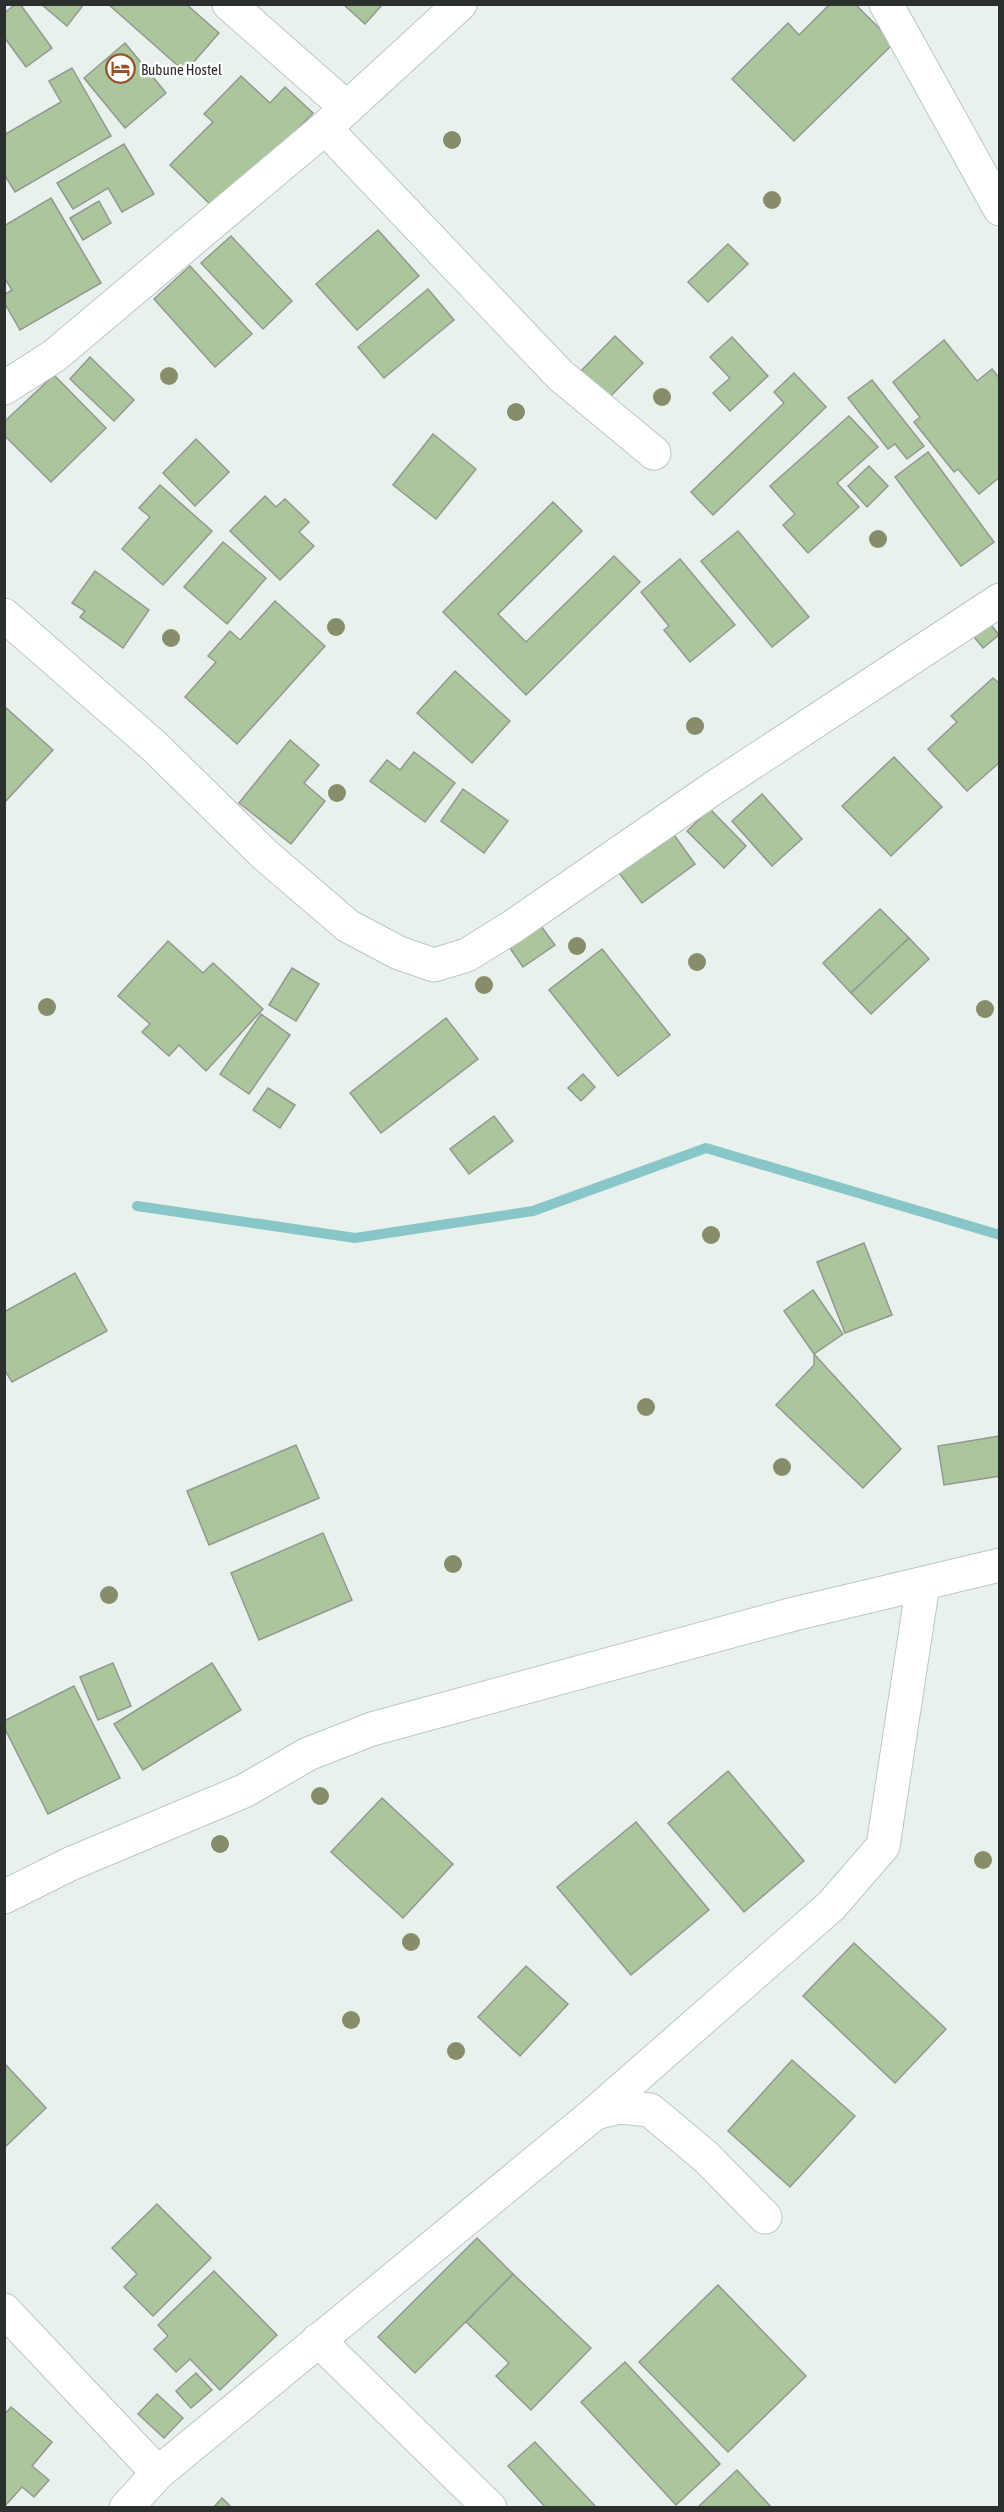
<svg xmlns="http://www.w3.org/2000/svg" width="1004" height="2512" font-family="'Asap Condensed',sans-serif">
<rect width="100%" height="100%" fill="#e8f1eb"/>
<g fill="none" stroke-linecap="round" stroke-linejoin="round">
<polyline stroke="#88c6ca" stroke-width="10" points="137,1206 355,1238 533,1211 706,1148 1000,1235"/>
</g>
<g fill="#abc69d" stroke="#939891" stroke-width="1.5">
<polygon points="16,4 20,4 52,48 26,67 4,37 4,13"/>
<polygon points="41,4 84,4 67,26"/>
<polygon points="108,4 186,4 219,33 185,72"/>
<polygon points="343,4 383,4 365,24"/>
<polygon points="830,4 855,4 894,43 794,141 732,79 788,23 799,35"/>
<polygon points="125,43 166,93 125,128 84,78"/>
<polygon points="72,68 111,136 15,192 4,174 4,135 61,102 49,81"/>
<polygon points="241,76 270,103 285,87 313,113 217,211 170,165 213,122 204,114"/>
<polygon points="124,144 154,194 122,212 108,188 73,209 57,183"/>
<polygon points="51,198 101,283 20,330 4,302 4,295 12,290 4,277 4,226"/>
<polygon points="99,201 111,223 83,240 70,218"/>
<polygon points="378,230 419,276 357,330 316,284"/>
<polygon points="231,236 292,301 263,329 201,263"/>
<polygon points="728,244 748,264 708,302 688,282"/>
<polygon points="190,266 252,334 215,367 154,299"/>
<polygon points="428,289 454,320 384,378 358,347"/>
<polygon points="615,336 643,363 606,401 578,374"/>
<polygon points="732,337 768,376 730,411 713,393 730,378 710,357"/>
<polygon points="944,340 977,381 992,369 1000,379 1000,477 979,494 958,469 954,472 914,422 920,417 893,382"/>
<polygon points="90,357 134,400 114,421 70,379"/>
<polygon points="794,373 826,407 713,515 691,492 784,403 774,392"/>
<polygon points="54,375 106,428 51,482 4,435 4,422"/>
<polygon points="872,380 924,446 907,459 895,444 888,449 848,398"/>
<polygon points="849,416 878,447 837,483 859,507 808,553 783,525 795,514 770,486"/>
<polygon points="433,434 476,469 436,519 393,485"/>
<polygon points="196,439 229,472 195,506 163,473"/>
<polygon points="928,452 994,542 961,566 895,477"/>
<polygon points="869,466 888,486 867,507 848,486"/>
<polygon points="160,485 212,531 163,585 122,549 150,517 139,508"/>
<polygon points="265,496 276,507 285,499 309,522 299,532 314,546 280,580 230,531"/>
<polygon points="553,502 582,531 498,614 526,642 614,556 640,582 526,695 443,612"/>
<polygon points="738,531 809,617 772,647 701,561"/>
<polygon points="223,542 266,578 227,624 184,587"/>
<polygon points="680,559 735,625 690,662 664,630 669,626 641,592"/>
<polygon points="95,571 149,610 123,648 80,617 85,611 72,603"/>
<polygon points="275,601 325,646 237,744 185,697 216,662 208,656 230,631 240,640"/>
<polygon points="983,615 999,635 983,648 967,628"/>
<polygon points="455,671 510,721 472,763 417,713"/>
<polygon points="993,678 1000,684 1000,762 967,791 928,749 957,722 951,716"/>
<polygon points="4,706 53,750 4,803"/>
<polygon points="290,740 319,765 304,783 325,801 291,844 239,803"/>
<polygon points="414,752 455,783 425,822 370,781 387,760 400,770"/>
<polygon points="894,757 942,807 891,856 842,806"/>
<polygon points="463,789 508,821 484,853 441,821"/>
<polygon points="762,794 802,839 772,866 732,821"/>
<polygon points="710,809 746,846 724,868 687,831"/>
<polygon points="674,835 695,864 642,903 616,869 649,846 653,851"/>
<polygon points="880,909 909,938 851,993 823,963"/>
<polygon points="538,922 555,945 523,967 507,944"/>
<polygon points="909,938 929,959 871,1014 851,993"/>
<polygon points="168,941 203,973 213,963 263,1009 206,1071 179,1045 169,1056 142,1032 150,1024 118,996"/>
<polygon points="602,949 670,1035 618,1076 549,990"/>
<polygon points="292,968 319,984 296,1021 269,1005"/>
<polygon points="261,1014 290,1035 249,1094 220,1074"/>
<polygon points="446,1018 478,1059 381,1133 350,1093"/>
<polygon points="583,1074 595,1087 581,1101 568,1088"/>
<polygon points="268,1088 295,1105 280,1128 253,1110"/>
<polygon points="494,1116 513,1141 469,1174 450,1149"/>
<polygon points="864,1243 892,1315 845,1333 817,1262"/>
<polygon points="75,1273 107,1331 12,1382 4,1369 4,1312"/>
<polygon points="813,1290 843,1334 814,1354 784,1311"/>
<polygon points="814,1354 901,1449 863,1488 776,1405 814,1365"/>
<polygon points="1000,1436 1000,1476 944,1485 938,1446"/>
<polygon points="296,1445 319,1498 209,1545 187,1491"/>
<polygon points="323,1533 352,1600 259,1640 231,1573"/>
<polygon points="113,1663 131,1706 98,1720 80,1677"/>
<polygon points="212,1663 241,1710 143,1770 114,1724"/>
<polygon points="74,1686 120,1778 48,1814 4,1727 4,1721"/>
<polygon points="728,1771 804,1861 744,1912 668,1823"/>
<polygon points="382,1798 453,1864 403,1918 331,1852"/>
<polygon points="636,1822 709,1910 631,1975 557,1887"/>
<polygon points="854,1943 946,2029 895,2083 803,1996"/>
<polygon points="526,1966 568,2004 520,2056 478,2017"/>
<polygon points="792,2060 855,2116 790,2187 728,2131"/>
<polygon points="6,2065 46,2108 4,2148 4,2067"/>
<polygon points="157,2204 211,2258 153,2316 124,2287 137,2274 112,2248"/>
<polygon points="477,2238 513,2274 415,2373 378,2337"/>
<polygon points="214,2271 277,2335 220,2390 190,2359 176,2372 154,2349 168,2336 158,2325"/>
<polygon points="513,2274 591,2348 531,2410 496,2376 509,2363 466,2322"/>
<polygon points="718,2285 806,2376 728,2452 639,2362"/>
<polygon points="625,2362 720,2464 676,2505 581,2402"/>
<polygon points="196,2373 212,2390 191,2408 176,2391"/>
<polygon points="157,2394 183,2418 164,2438 138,2414"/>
<polygon points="11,2407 52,2442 32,2466 49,2480 34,2497 22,2487 4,2507 4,2415"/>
<polygon points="535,2442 597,2508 546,2508 508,2466"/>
<polygon points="737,2470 772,2508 697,2508"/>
<polygon points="222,2498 232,2508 213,2508"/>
</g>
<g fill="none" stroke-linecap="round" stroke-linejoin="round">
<defs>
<g id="minor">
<polyline points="229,4 347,108"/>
<polyline points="886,4 1000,209"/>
<polyline points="325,128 560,375 654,453"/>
<polyline points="4,388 54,356 325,128 460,4"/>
<polyline points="4,615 154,746 264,854 348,926 399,953 434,965 467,955 512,927 715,787 1000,600"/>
<polyline points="4,1897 70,1864 244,1791 308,1754 372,1729 794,1614 1000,1565"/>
<polyline points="595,2113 620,2107 650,2110 706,2157 765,2217"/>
<polyline points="4,2310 158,2473"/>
<polyline points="318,2340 490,2508"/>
<polyline points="126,2508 158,2473 595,2113 832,1905 883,1846 923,1584"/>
</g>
</defs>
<use href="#minor" stroke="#bec7c1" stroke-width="35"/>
<use href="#minor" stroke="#fff" stroke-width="33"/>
</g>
<g fill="#878d6b">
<circle cx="452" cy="140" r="9"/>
<circle cx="772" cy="200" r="9"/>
<circle cx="169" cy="376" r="9"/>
<circle cx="662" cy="397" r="9"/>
<circle cx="516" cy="412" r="9"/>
<circle cx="878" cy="539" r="9"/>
<circle cx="336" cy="627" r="9"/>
<circle cx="171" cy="638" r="9"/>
<circle cx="695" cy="726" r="9"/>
<circle cx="337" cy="793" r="9"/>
<circle cx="577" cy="946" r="9"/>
<circle cx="697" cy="962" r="9"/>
<circle cx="484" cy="985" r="9"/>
<circle cx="47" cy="1007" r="9"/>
<circle cx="985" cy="1009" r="9"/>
<circle cx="711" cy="1235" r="9"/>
<circle cx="646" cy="1407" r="9"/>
<circle cx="782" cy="1467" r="9"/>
<circle cx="453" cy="1564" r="9"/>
<circle cx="109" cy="1595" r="9"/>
<circle cx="320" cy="1796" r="9"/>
<circle cx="220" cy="1844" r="9"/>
<circle cx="983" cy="1860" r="9"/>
<circle cx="411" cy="1942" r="9"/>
<circle cx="351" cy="2020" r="9"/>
<circle cx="456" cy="2051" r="9"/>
</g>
<defs>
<symbol id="hotel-ring" viewBox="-11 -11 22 22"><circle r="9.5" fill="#fff" stroke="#98522a" stroke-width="1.5"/><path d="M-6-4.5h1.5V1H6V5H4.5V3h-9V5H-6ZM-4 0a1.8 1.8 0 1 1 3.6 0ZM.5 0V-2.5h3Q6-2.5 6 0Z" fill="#98522a"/></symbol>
</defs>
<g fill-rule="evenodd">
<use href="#hotel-ring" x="104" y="52" width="33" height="33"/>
</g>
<g text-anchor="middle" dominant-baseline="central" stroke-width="5" stroke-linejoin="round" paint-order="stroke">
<g font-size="15" fill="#2b2f2d" stroke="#fff" text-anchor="start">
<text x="141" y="69">Bubune Hostel</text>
</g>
</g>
<rect width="1004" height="2512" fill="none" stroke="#2b2f2d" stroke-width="12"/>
</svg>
